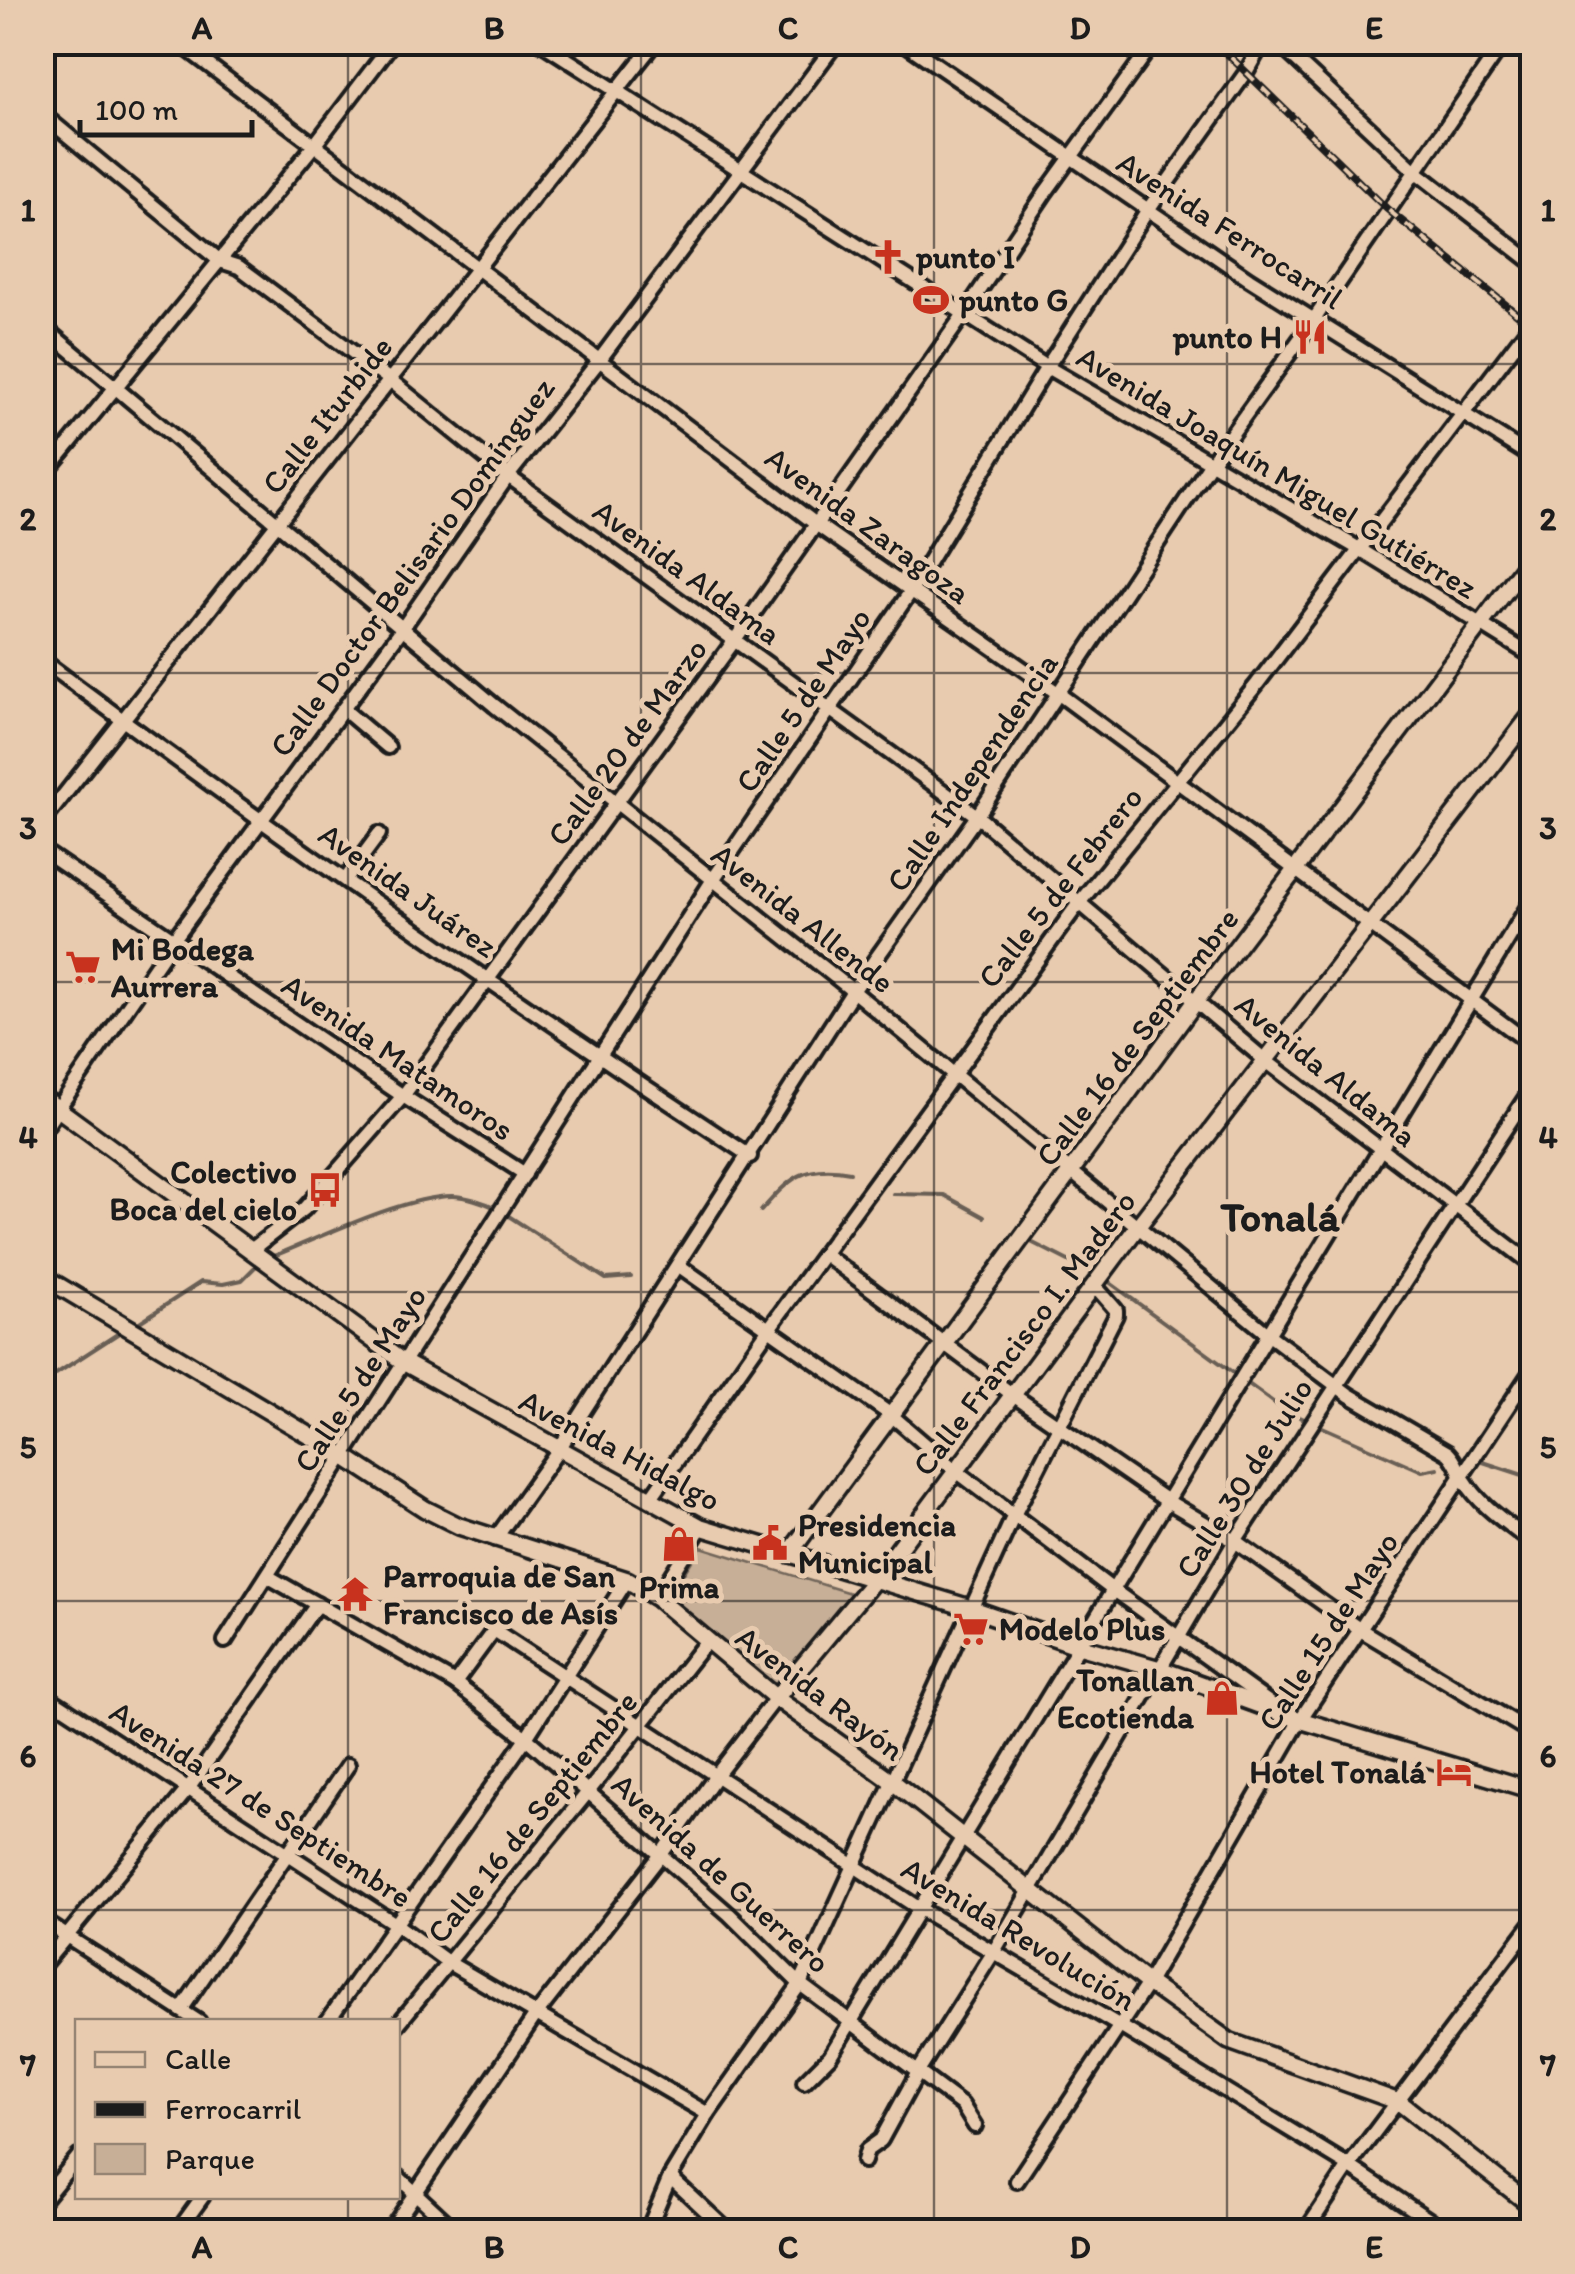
<svg xmlns="http://www.w3.org/2000/svg" width="1575" height="2274" font-family="Itim,sans-serif">
<rect width="100%" height="100%" fill="#e8cbaf"/>
<filter id="ink" filterUnits="userSpaceOnUse"><feTurbulence type="fractalNoise" baseFrequency=".01" numOctaves="2"/><feDisplacementMap in="SourceGraphic" scale="20" xChannelSelector="R" yChannelSelector="G"/><feConvolveMatrix kernelMatrix="1 2 1 2 8 2 1 2 1" color-interpolation-filters="sRGB"/></filter>
<g filter="url(#ink)">
<polygon fill="#c7af97" stroke="#72665a" stroke-width="2.5" points="701,1547 853,1594 772,1687 666,1601"/>
<g fill="none" stroke-linecap="round" stroke-linejoin="round">
<g stroke="#695e54" stroke-width="4">
<polyline points="893,1194 944,1195 984,1217"/>
<path d="M761 1211C789 1179 804 1163 850 1172"/>
<polyline points="504,1213 606,1279 631,1277"/>
<polyline points="1029,1241 1096,1275"/>
<path d="M269 1258C317 1239 401 1197 452 1196 466 1196 484 1202 496 1208"/>
<polyline points="1105,1279 1284,1410 1422,1471 1438,1468"/>
<polyline points="135,1325 201,1282 223,1284 242,1280 260,1262"/>
<polyline points="42,1383 122,1331"/>
<polyline points="1483,1462 1532,1478"/>
</g>
<defs>
<g id="minor">
<polyline points="178,42 816,524 1059,694 1532,1045"/>
<polyline points="540,42 1047,367 1361,550 1532,656"/>
<polyline points="903,42 1249,279 1532,457"/>
<polyline points="1277,42 1415,171 1532,262"/>
<polyline points="42,114 220,261 239,267 390,380 508,476 977,816 1266,1061 1532,1264"/>
<path d="M42 326 495 706 853 991 1269 1335 1349 1395 1448 1453C1457 1462 1458 1471 1465 1481 1481 1507 1509 1524 1532 1543"/>
<polyline points="42,477 316,143 393,42"/>
<path d="M42 660C273 833 509 998 750 1156"/>
<polyline points="343,709 388,747"/>
<polyline points="42,823 655,42"/>
<polyline points="42,850 403,1096 525,1174"/>
<polyline points="345,880 379,834"/>
<polyline points="42,1132 174,939 402,629 508,476 598,362 837,42"/>
<polyline points="251,1250 304,1209 403,1096 734,641 964,314 1045,193 1154,42"/>
<polyline points="824,1254 1013,1395 1167,1501 1235,1541 1359,1629 1532,1733"/>
<polyline points="678,1265 891,1415 955,1470 1113,1590 1278,1709"/>
<polyline points="650,1499 768,1330 1079,903 1257,684 1532,323"/>
<polyline points="495,1539 559,1449 853,991 977,816 1210,464 1315,318 1504,42"/>
<polyline points="269,1577 455,1683 526,1738 729,1914 800,1984 962,2105 975,2126"/>
<polyline points="657,1598 701,1527"/>
<polyline points="225,1641 712,881 911,591 1047,367 1147,211 1245,74 1263,42"/>
<polyline points="455,1683 494,1630 920,1909 1120,2026 1349,2166 1447,2232"/>
<polyline points="42,1693 397,1925 449,1963 708,2114"/>
<polyline points="42,1920 199,2022"/>
<polyline points="42,1966 188,1789 317,1604"/>
<polyline points="181,2010 348,1765"/>
<polyline points="327,2022 526,1738 627,1580"/>
<polyline points="398,2024 588,1792 706,1642"/>
<polyline points="804,2082 830,2056 1532,900"/>
<polyline points="864,2161 867,2150 881,2140 918,2072 993,1953 1235,1541 1532,1088"/>
<polyline points="398,2177 457,2232"/>
<polyline points="670,2177 729,2232"/>
<polyline points="1017,2181 1148,1983 1300,1720 1532,1370"/>
<polyline points="42,2201 78,2157"/>
<polyline points="177,2232 203,2196"/>
<polyline points="389,2232 535,2016 660,1856 715,1777 776,1698"/>
<polyline points="647,2232 670,2177 708,2114 800,1984 1014,1515 1116,1315 1116,1310 1095,1286"/>
<polyline points="1305,2232 1349,2166 1532,1923"/>
</g>
<g id="major">
<polyline points="42,1097 403,1362 701,1527 970,1608 1082,1647 1160,1669 1300,1720 1532,1790"/>
<polyline points="42,1276 342,1455 425,1509 459,1526 627,1580 657,1598 776,1698 893,1782 1148,1983 1229,2041 1399,2102 1532,2206"/>
<polyline points="789,1554 1196,1001 1532,556"/>
<polyline points="776,1698 885,1567 1138,1226 1532,714"/>
</g>
</defs>
<use href="#minor" stroke="#1c1c1c" stroke-width="20"/>
<use href="#major" stroke="#1c1c1c" stroke-width="22"/>
<use href="#minor" stroke="#e8cbaf" stroke-width="12"/>
<use href="#major" stroke="#e8cbaf" stroke-width="15"/>
<defs>
<polyline id="rail" points="1215,42 1387,209 1532,326"/>
</defs>
<use href="#rail" stroke="#1c1c1c" stroke-width="8"/>
<use href="#rail" stroke="#e8cbaf" stroke-width="4" stroke-dasharray="11" stroke-linecap="butt"/>
</g>
</g>
<path fill="none" stroke="#1c1c1c" stroke-width="2.5" stroke-opacity="0.55" d="M348 42V2022M641 42V2232M934 42V2232M1227 42V2232M42 364H1532M42 673H1532M42 982H1532M42 1292H1532M42 1601H1532M42 1910H1532M348 2196V2232"/>
<defs>
<symbol id="church-bare" viewBox="-9 -9 18 18"><path d="M-1.2-6h2.4v3.5h3.3v2.4h-3.3V6h-2.4V-.1h-3.3v-2.4h3.3Z" fill="#c8321e" stroke="#e8cbaf" stroke-width="2.5" paint-order="stroke"/></symbol>
<symbol id="stadium-bare" viewBox="-9 -9 18 18"><path d="M0-5a6.5 5 0 1 0 0 10a6.5 5 0 1 0 0-10ZM-3.5-1.8h7v3.6h-7Z" fill="#c8321e" stroke="#e8cbaf" stroke-width="2.5" paint-order="stroke"/></symbol>
<symbol id="restaurant-bare" viewBox="-9 -9 18 18"><path d="M-5-6h1v4h1v-4h1v4h1v-4h1v5L-1.5 .5V6h-2V.5L-5-1ZM5-6V6H3V1.5H1.5Q1.5-4 5-6Z" fill="#c8321e" stroke="#e8cbaf" stroke-width="2.5" paint-order="stroke"/></symbol>
<symbol id="supermarket-bare" viewBox="-9 -9 18 18"><path d="M-6-5.5h2.5l.6 2H6L4.5 2H-2.5L-4.4-4H-6ZM-1.5 3.2a1.3 1.3 0 1 0 .1 0ZM3 3.2a1.3 1.3 0 1 0 .1 0Z" fill="#c8321e" stroke="#e8cbaf" stroke-width="2.5" paint-order="stroke"/></symbol>
<symbol id="bus-bare" viewBox="-9 -9 18 18"><path d="M-5-6H5V4H4V6H2V4H-2V6H-4V4H-5ZM-3.5-4V0h7V-4ZM-3.5 1.2v1.5H-2V1.2ZM2 1.2v1.5H3.5V1.2Z" fill="#c8321e" stroke="#e8cbaf" stroke-width="2.5" paint-order="stroke"/></symbol>
<symbol id="civic-bare" viewBox="-9 -9 18 18"><path d="M-.6-6.5H3V-4.5H.6V-3L4-1V1h2V6H-6V1h2V-1L-.6-3ZM-1.2 2.5V6h2.4V2.5Z" fill="#c8321e" stroke="#e8cbaf" stroke-width="2.5" paint-order="stroke"/></symbol>
<symbol id="shop-bare" viewBox="-9 -9 18 18"><path d="M-5-2.5h2.3a2.7 3.5 0 0 1 5.4 0H5L5.5 6h-11ZM-1.5-2.5h3a1.5 2.3 0 0 0-3 0Z" fill="#c8321e" stroke="#e8cbaf" stroke-width="2.5" paint-order="stroke"/></symbol>
<symbol id="temple-bare" viewBox="-9 -9 18 18"><path d="M0-6L5-2H3V0L6.5 2.5H4V6H1.5V3h-3V6H-4V2.5H-6.5L-3 0V-2H-5Z" fill="#c8321e" stroke="#e8cbaf" stroke-width="2.5" paint-order="stroke"/></symbol>
<symbol id="hotel-bare" viewBox="-9 -9 18 18"><path d="M-6-4.5h1.5V1H6V5H4.5V3h-9V5H-6ZM-4 0a1.8 1.8 0 1 1 3.6 0ZM.5 0V-2.5h3Q6-2.5 6 0Z" fill="#c8321e" stroke="#e8cbaf" stroke-width="2.5" paint-order="stroke"/></symbol>
</defs>
<g fill-rule="evenodd">
<use href="#church-bare" x="863" y="232" width="50" height="50"/>
<use href="#stadium-bare" x="906" y="275" width="50" height="50"/>
<use href="#restaurant-bare" x="1285" y="312" width="50" height="50"/>
<use href="#supermarket-bare" x="58" y="942" width="50" height="50"/>
<use href="#bus-bare" x="300" y="1165" width="50" height="50"/>
<use href="#civic-bare" x="745" y="1518" width="50" height="50"/>
<use href="#shop-bare" x="654" y="1519" width="50" height="50"/>
<use href="#temple-bare" x="330" y="1569" width="50" height="50"/>
<use href="#supermarket-bare" x="946" y="1604" width="50" height="50"/>
<use href="#shop-bare" x="1197" y="1673" width="50" height="50"/>
<use href="#hotel-bare" x="1429" y="1747" width="50" height="50"/>
</g>
<g text-anchor="middle" dominant-baseline="central" stroke-width="10" stroke-linejoin="round" paint-order="stroke">
<g font-size="32" fill="#1c1c1c" stroke="#e8cbaf">
<text transform="translate(1230 230) rotate(33)">Avenida Ferrocarril</text>
<text transform="translate(327 415) rotate(-52)">Calle Iturbide</text>
<text transform="translate(1277 472) rotate(31)">Avenida Joaquín Miguel Gutiérrez</text>
<text transform="translate(868 525) rotate(36)">Avenida Zaragoza</text>
<text transform="translate(412 567) rotate(-54)">Calle Doctor Belisario Domínguez</text>
<text transform="translate(687 572) rotate(36)">Avenida Aldama</text>
<text transform="translate(803 700) rotate(-56)">Calle 5 de Mayo</text>
<text transform="translate(627 742) rotate(-54)">Calle 20 de Marzo</text>
<text transform="translate(972 772) rotate(-56)">Calle Independencia</text>
<text transform="translate(1060 887) rotate(-52)">Calle 5 de Febrero</text>
<text transform="translate(408 890) rotate(35)">Avenida Juárez</text>
<text transform="translate(803 918) rotate(38)">Avenida Allende</text>
<text transform="translate(1137 1037) rotate(-53)">Calle 16 de Septiembre</text>
<text transform="translate(398 1057) rotate(34)">Avenida Matamoros</text>
<text transform="translate(1326 1070) rotate(39)">Avenida Aldama</text>
<text transform="translate(1024 1333) rotate(-53)">Calle Francisco I. Madero</text>
<text transform="translate(360 1379) rotate(-57)">Calle 5 de Mayo</text>
<text transform="translate(620 1450) rotate(28)">Avenida Hidalgo</text>
<text transform="translate(1244 1478) rotate(-58)">Calle 30 de Julio</text>
<text transform="translate(1328 1631) rotate(-57)">Calle 15 de Mayo</text>
<text transform="translate(820 1693) rotate(37)">Avenida Rayón</text>
<text transform="translate(261 1804) rotate(33)">Avenida 27 de Septiembre</text>
<text transform="translate(532 1817) rotate(-51)">Calle 16 de Septiembre</text>
<text transform="translate(721 1873) rotate(42)">Avenida de Guerrero</text>
<text transform="translate(1019 1934) rotate(31)">Avenida Revolución</text>
</g>
<g font-size="32" font-weight="bold" fill="#1c1c1c" stroke="#e8cbaf" text-anchor="start">
<text x="916" y="257">punto I</text>
<text x="959" y="300">punto G</text>
<text x="1282" y="337" text-anchor="end">punto H</text>
<text x="111" y="949">Mi Bodega<tspan x="111" dy="37">Aurrera</tspan></text>
<text x="297" y="1172" text-anchor="end">Colectivo<tspan x="297" dy="37">Boca del cielo</tspan></text>
<text x="798" y="1525">Presidencia<tspan x="798" dy="37">Municipal</tspan></text>
<text x="383" y="1576">Parroquia de San<tspan x="383" dy="37">Francisco de Asís</tspan></text>
<text x="679" y="1587" text-anchor="middle">Prima</text>
<text x="999" y="1629">Modelo Plus</text>
<text x="1194" y="1680" text-anchor="end">Tonallan<tspan x="1194" dy="37">Ecotienda</tspan></text>
<text x="1426" y="1772" text-anchor="end">Hotel Tonalá</text>
</g>
<g font-size="42" font-weight="bold" fill="#1c1c1c" stroke="#e8cbaf">
<text x="1280" y="1216">Tonalá</text>
</g>
</g>
<rect width="1575" height="2274" fill="none" stroke="#e8cbaf" stroke-width="110"/>
<rect x="75" y="2019" width="325" height="180" fill="#e8cbaf" stroke="#968574" stroke-width="2.5"/>
<rect x="95" y="2052" width="50" height="15" fill="#e8cbaf" stroke="#968574" stroke-width="2.5"/>
<text x="165" y="2069" font-size="30" fill="#1c1c1c">Calle</text>
<rect x="95" y="2102" width="50" height="15" fill="#1c1c1c" stroke="#968574" stroke-width="2.5"/>
<text x="165" y="2119" font-size="30" fill="#1c1c1c">Ferrocarril</text>
<rect x="95" y="2144" width="50" height="30" fill="#c7af97" stroke="#968574" stroke-width="2.5"/>
<text x="165" y="2169" font-size="30" fill="#1c1c1c">Parque</text>
<path d="M80 120v15h172v-15" fill="none" stroke="#1c1c1c" stroke-width="5"/>
<text x="95" y="120" font-size="30" fill="#1c1c1c" stroke="#e8cbaf" stroke-width="8" paint-order="stroke">100 m</text>
<rect x="55" y="55" width="1465" height="2164" fill="none" stroke="#1c1c1c" stroke-width="4"/>
<g font-size="32" text-anchor="middle" font-weight="bold" fill="#1c1c1c">
<text x="202" y="39">A</text>
<text x="494" y="39">B</text>
<text x="788" y="39">C</text>
<text x="1080" y="39">D</text>
<text x="1374" y="39">E</text>
<text x="28" y="221">1</text>
<text x="1548" y="221">1</text>
<text x="28" y="530">2</text>
<text x="1548" y="530">2</text>
<text x="28" y="839">3</text>
<text x="1548" y="839">3</text>
<text x="28" y="1148">4</text>
<text x="1548" y="1148">4</text>
<text x="28" y="1458">5</text>
<text x="1548" y="1458">5</text>
<text x="28" y="1767">6</text>
<text x="1548" y="1767">6</text>
<text x="28" y="2076">7</text>
<text x="1548" y="2076">7</text>
<text x="202" y="2258">A</text>
<text x="494" y="2258">B</text>
<text x="788" y="2258">C</text>
<text x="1080" y="2258">D</text>
<text x="1374" y="2258">E</text>
</g>
</svg>
